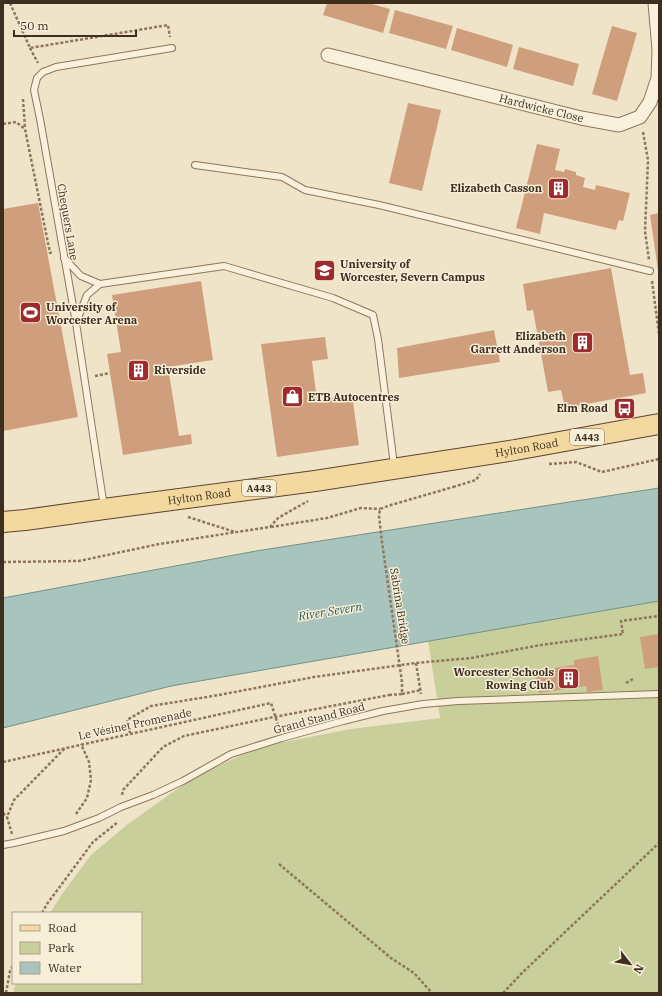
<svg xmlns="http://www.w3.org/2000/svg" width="662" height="996" font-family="'IBM Plex Serif',serif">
<rect width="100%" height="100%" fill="#f0e4c8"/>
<polygon fill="#c9cf9b" points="659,601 659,993 13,993 16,983 141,983 141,913 50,913 62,894 91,855 128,824 194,777 259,747 351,729 440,718 428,641"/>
<polygon fill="#a9c4bc" stroke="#6f938a" points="659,488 659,601 171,686 3,728 3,598 256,551"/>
<g fill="#cf9f7d">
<polygon points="327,3 368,3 390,9 383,33 323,15"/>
<polygon points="395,10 453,26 446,49 389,33"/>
<polygon points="612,26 637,33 617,101 592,94"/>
<polygon points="457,28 513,45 507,67 451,50"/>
<polygon points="519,47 579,64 573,86 513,69"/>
<polygon points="408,103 441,110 422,191 389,183"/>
<polygon points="537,144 560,149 555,170 564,172 565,169 576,172 576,175 585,178 583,187 595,190 596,185 630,193 623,221 619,220 616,230 544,213 540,234 516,228"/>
<polygon points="38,203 78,417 3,431 3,209"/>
<polygon points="659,213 659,270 658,270 650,215"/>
<polygon points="611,268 630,375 643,373 646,393 565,408 561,390 548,392 533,310 527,311 523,284"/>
<polygon points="201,281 213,360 168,367 179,436 191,434 192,444 123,455 107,354 121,352 112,295"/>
<polygon points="494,330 500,362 399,378 397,348"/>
<polygon points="325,337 328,359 312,361 317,400 352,395 359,445 277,457 261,344"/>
<polygon points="659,634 659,667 645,669 640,637"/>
<polygon points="598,656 603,690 587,692 586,686 539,693 535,671 574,665 574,660"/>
</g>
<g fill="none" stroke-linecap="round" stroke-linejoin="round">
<defs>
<g id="service">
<polyline points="195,165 282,177 305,190 379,205 650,271"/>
<polyline points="64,258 81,276 100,284"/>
<polyline points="76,323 87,295 100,284 224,266 333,298 373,315 378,339 394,465"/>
<polyline points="104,507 76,323 40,119 34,90 37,78 43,72 56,67 172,48"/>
<polyline points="3,845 14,843 64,831 99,818 121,807 153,795 183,781 231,754 282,738 343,721 383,711 423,704 458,701 659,694"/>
</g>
<g id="minor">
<path id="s1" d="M328 55 581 118 619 125 640 117 650 102 658 78 659 50 655 3"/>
</g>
<g id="primary">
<path id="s2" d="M3 522 25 520 104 509 315 481 515 450 659 424"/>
</g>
</defs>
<use href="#service" stroke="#8d765c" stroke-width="8"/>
<use href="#minor" stroke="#8d765c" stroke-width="15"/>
<use href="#primary" stroke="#5b4430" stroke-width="22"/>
<g stroke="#8d765c" stroke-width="2.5" stroke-dasharray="3 2" stroke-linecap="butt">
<polyline points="10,3 30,48 168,25 170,37"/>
<polyline points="30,48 38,63"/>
<polyline points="23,99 25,128"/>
<polyline points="3,124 16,122 25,129 50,253 52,252"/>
<polyline points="643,132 648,160 645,231 649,260"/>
<polyline points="652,281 659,334"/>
<polyline points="95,376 110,373"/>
<polyline points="549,464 576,462 602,472 659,459"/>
<polyline points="453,487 476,480 480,474"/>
<polyline points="188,517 235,532"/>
<polyline points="271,527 327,518 361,508 380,509"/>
<polyline points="3,562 79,561 159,544 270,527 278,518 308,501"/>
<polyline points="416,663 421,694"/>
<polyline points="626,683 633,679"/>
<polyline points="402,694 421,690"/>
<polyline points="130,733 127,720 151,706 219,695 314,677 416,663 471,658 541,645 623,634 621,621 659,616"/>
<polyline points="3,762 271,703 279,728"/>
<polyline points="122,795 123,790 163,747 184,736 269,718 389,695"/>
<polyline points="3,813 7,817"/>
<polyline points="76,814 87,798 91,780 89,762 81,744"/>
<polyline points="12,834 7,817 14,800 65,748"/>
<polyline points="279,864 391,958 414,973 432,993"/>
<polyline points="42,913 47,904 93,842 118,822"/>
<polyline points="6,993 10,971 13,966"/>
<polyline points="503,993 523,972 659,843"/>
</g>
<use href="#service" stroke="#faf1dc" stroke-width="6"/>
<use href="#minor" stroke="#faf1dc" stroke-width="13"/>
<use href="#primary" stroke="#f3d9a0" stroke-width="20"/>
<polyline stroke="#8d765c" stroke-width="2.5" stroke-dasharray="3 2" stroke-linecap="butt" points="389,695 402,694 402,682 382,542 379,516 380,509 391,505 453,487"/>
</g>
<defs>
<symbol id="building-square" viewBox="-11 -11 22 22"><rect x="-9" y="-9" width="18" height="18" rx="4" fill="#9e2a2b" stroke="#f7eed8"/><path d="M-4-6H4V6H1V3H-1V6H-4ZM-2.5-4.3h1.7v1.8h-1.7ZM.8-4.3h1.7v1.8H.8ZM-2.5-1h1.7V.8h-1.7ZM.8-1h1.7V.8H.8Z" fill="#fff"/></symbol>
<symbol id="university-square" viewBox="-11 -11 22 22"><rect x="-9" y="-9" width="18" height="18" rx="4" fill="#9e2a2b" stroke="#f7eed8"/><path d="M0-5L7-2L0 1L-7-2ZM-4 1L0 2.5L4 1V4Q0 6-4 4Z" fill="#fff"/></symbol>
<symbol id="stadium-square" viewBox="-11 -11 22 22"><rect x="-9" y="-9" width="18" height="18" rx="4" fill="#9e2a2b" stroke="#f7eed8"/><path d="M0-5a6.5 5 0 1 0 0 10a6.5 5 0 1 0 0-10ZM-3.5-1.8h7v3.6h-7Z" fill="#fff"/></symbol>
<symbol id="shop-square" viewBox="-11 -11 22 22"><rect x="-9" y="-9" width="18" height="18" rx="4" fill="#9e2a2b" stroke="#f7eed8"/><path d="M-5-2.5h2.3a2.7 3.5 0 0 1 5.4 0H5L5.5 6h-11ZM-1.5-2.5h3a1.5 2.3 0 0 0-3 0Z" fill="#fff"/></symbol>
<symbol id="bus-square" viewBox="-11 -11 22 22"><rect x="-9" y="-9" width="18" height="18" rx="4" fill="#9e2a2b" stroke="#f7eed8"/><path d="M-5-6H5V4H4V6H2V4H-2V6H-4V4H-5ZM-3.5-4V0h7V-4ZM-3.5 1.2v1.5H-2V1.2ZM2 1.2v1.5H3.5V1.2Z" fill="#fff"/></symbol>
</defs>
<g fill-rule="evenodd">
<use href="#building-square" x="546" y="176" width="25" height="25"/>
<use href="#university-square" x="312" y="258" width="25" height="25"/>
<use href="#stadium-square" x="18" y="300" width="25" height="25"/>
<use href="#building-square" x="570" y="330" width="25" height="25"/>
<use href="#building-square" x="126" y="358" width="25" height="25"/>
<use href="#shop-square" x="280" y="384" width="25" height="25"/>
<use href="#bus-square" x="612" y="396" width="25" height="25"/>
<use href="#building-square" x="556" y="666" width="25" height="25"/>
</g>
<g text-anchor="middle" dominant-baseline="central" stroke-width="3" stroke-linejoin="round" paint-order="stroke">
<g fill="#f7eed8" stroke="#756857" stroke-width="1">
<rect x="570" y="429" width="34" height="16" rx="3"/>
<rect x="242" y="480" width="34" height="16" rx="3"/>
</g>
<g font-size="10" font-weight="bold" fill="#3d2e20">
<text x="587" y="437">A443</text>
<text x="259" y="488">A443</text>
</g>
<g font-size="11" fill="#3d2e20" stroke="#f7eed8">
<text stroke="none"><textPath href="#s1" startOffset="220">Hardwicke Close</textPath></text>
<text transform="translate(68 222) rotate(80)">Chequers Lane</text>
<text stroke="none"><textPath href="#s2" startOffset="529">Hylton Road</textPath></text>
<text stroke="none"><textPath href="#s2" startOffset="198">Hylton Road</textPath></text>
<text transform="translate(400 606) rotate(81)">Sabrina Bridge</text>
<text transform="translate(319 718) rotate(-15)">Grand Stand Road</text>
<text transform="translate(135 724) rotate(-12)">Le Vésinet Promenade</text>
</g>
<g font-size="11" font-weight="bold" fill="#3d2e20" stroke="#f7eed8" text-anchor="end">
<text x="542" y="188">Elizabeth Casson</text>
<text x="340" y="264" text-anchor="start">University of<tspan x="340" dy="13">Worcester, Severn Campus</tspan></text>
<text x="46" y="307" text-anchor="start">University of<tspan x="46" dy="13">Worcester Arena</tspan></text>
<text x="566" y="336">Elizabeth<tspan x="566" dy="13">Garrett Anderson</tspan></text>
<text x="154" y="370" text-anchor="start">Riverside</text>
<text x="308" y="397" text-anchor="start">ETB Autocentres</text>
<text x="608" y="408">Elm Road</text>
<text x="554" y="672">Worcester Schools<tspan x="554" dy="13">Rowing Club</tspan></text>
</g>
<g font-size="12" font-style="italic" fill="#2f5d5a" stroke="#f7eed8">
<text transform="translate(330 611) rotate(-9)">River Severn</text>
</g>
</g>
<rect width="662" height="996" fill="none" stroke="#3d2e20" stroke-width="8"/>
<rect x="12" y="912" width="130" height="72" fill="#f7eed8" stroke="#ada18e"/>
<rect x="20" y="925" width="20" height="6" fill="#f3d9a0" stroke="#ada18e"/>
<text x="48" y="932" font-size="12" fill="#3d2e20">Road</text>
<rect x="20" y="942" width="20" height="12" fill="#c9cf9b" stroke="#ada18e"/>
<text x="48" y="952" font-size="12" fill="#3d2e20">Park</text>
<rect x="20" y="962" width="20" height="12" fill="#a9c4bc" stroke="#ada18e"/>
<text x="48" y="972" font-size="12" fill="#3d2e20">Water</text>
<g transform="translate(630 964) rotate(121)" stroke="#f7eed8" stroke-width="3" paint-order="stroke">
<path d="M0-3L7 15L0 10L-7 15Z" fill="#3d2e20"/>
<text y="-6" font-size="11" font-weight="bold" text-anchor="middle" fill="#3d2e20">N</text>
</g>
<path d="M14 30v6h122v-6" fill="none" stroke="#3d2e20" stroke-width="2"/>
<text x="20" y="30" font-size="12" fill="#3d2e20" stroke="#f7eed8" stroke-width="3" paint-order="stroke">50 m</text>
</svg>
